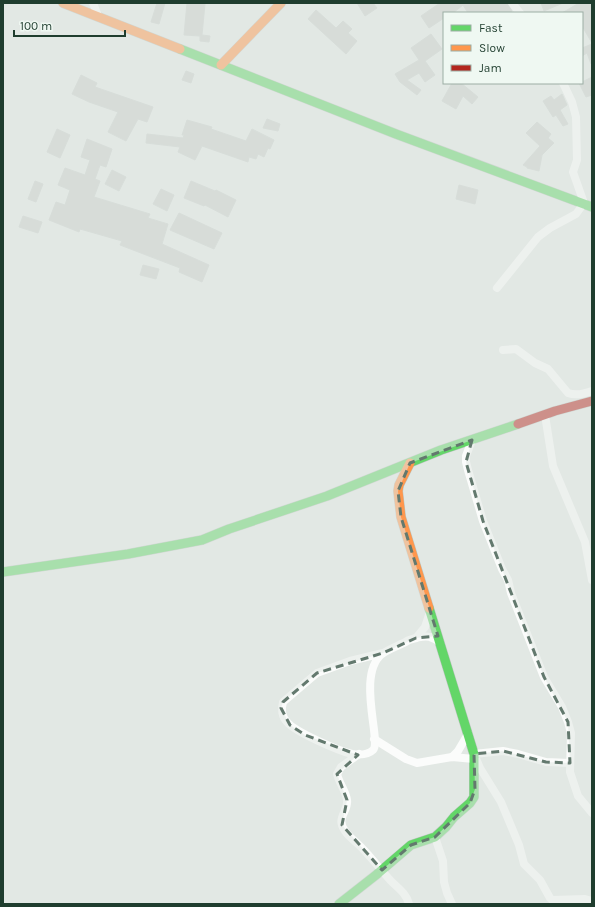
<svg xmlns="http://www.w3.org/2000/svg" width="595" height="907" font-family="Karla,sans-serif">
<rect width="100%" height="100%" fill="#e2e8e4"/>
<g fill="#c9cfcb" stroke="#cbd1cd">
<polygon points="157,3 165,3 159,24 151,22"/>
<polygon points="187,3 205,4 202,35 210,36 209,42 200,41 200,36 184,35"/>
<polygon points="357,3 373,3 377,8 365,16"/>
<polygon points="440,3 507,3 512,11 509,13 468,13 463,5 453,13 444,13 444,18 429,28 421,16"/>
<polygon points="541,3 563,3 544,11"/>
<polygon points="579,3 592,3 592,43 582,26 582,13 562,13"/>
<polygon points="316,10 336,28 343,21 352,29 348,33 357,41 346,54 308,19"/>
<polygon points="431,34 442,49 425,61 435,75 425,82 419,73 407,80 421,90 417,95 400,82 395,74 419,60 411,48"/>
<polygon points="592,44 592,64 591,64 587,53 582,56 582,48"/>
<polygon points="186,71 194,74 191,83 182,80"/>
<polygon points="81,75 97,83 95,87 153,107 147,122 138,119 126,141 108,132 118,112 89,102 72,94"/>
<polygon points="592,77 592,95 586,97 579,83 582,83 582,82"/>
<polygon points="452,83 461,83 478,97 472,104 463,96 456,109 442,101"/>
<polygon points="562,94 567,105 560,110 568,124 563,126 556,115 553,117 543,101 551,96 554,100"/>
<polygon points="267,119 280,124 278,131 263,128"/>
<polygon points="187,120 212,127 211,129 246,141 252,129 274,140 270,149 268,148 264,157 258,154 256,159 249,157 248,162 202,146 195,160 178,152 180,147 146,143 147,134 183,138 184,135 182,135"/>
<polygon points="537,122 551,134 548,138 554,143 542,155 539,171 527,168 527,167 523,165 540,146 526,133"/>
<polygon points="57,129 70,135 60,158 47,152"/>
<polygon points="87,139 112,149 106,167 100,165 95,179 100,181 94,197 150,214 148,218 168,224 162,244 209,265 202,282 179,272 180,268 120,245 122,241 80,229 79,232 49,220 56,202 65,205 70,190 58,185 65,168 85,175 90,160 81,157"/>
<polygon points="112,170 126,177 119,191 105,184"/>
<polygon points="35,181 43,184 36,202 28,199"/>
<polygon points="191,181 215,191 216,190 236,200 228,217 205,205 204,206 184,198"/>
<polygon points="459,185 478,190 475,204 456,199"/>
<polygon points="161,189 174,195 167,211 153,204"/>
<polygon points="179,213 222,233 214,249 170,230"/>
<polygon points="23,216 42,222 38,233 19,227"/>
<polygon points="143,265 159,269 156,279 140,275"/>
</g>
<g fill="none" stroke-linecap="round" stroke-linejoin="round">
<defs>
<g id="fast">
<polyline points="180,49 396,134 592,207"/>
<polyline points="3,572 128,554 202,540 229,529 327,496 441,450 518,424"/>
<polyline points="339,904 376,875 411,845 435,837 446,827 454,817 470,803 474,797 474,754 429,608"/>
</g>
<g id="slow">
<polyline points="63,3 180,49"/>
<polyline points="221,65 281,3"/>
<polyline points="410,463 399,485 398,491 401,517 429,608"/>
</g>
<polyline id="jam" points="518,424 555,411 592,401"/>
</defs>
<use href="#fast" stroke="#bbc5bf" stroke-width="10"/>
<use href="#slow" stroke="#bbc5bf" stroke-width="10"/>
<use href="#jam" stroke="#bbc5bf" stroke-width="10"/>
<g stroke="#fbfcfb" stroke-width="8">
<polyline points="93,3 98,16"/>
<polyline points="512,3 520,13"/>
<polyline points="497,288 538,237 550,228 576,214 584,203 573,172 577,160 576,117 572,102 563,83"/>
<path d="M503 350 516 349 535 363 548 369 568 393C576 396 584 394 592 391"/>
<polyline points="545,415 553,466 585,542 592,580"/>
<polyline points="472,440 466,456 466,462 468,470 483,521 502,569 508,580 511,593 544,677 562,707 568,722 571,733 570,772 578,796 592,813"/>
<polyline points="416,638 425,627 430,612"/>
<path d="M383 653 350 661 317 673 283 702C281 709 282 717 287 722 295 732 339 751 352 754 359 755 368 755 373 750 382 742 356 675 382 654 390 648 401 645 409 640 415 638 424 635 430 637 434 638 438 641 440 643"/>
<polyline points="374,739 406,759 417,763 452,757 474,759"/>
<path d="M359 754 341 767 337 774C339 783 346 791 347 800 349 811 335 818 345 831 349 837 355 841 360 846 371 857 380 869 391 881 398 888 406 893 409 904"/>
<polyline points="452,757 458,751 468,734"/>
<polyline points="570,763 546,762 518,754 503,751 474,754 480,768 501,802 519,845 524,864 540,880 550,898 552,900 585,899 592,901"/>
<polyline points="435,837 443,861 444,882 447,893 452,904"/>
</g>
<use href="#fast" stroke="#63d668" stroke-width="9"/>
<use href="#slow" stroke="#ff974d" stroke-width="9"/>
<use href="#jam" stroke="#b3261e" stroke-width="9"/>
</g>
<path d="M0 0H595V907H0ZM472 440 466 462 483 521 544 677 568 722 570 763 546 762 503 751 474 754 475 789 470 803 435 837 411 845 382 870 342 825 347 800 337 774 358 755 305 735 290 725 281 708 283 702 317 673 383 653 416 638 438 636 401 517 398 491 410 463Z" fill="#e2e8e4" fill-opacity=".55" fill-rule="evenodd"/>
<path fill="none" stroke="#63796e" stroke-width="3" stroke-dasharray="8 5" stroke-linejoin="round" d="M472 440 466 462 483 521 544 677 568 722 570 763 546 762 503 751 474 754 475 789 470 803 435 837 411 845 382 870 342 825 347 800 337 774 358 755 305 735 290 725 281 708 283 702 317 673 383 653 416 638 438 636 401 517 398 491 410 463Z"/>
<rect width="595" height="907" fill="none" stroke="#1f3d2e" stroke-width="8"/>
<rect x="443" y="12" width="140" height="72" fill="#eff8f2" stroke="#9cada4"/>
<rect x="451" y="25" width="20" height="6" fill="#63d668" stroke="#9cada4"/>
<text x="479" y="32" font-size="12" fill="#1f3d2e">Fast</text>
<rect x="451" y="45" width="20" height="6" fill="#ff974d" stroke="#9cada4"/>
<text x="479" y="52" font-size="12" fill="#1f3d2e">Slow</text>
<rect x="451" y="65" width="20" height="6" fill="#b3261e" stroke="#9cada4"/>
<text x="479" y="72" font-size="12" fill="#1f3d2e">Jam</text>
<path d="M14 30v6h111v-6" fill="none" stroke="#1f3d2e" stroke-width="2"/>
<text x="20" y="30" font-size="12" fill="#1f3d2e" stroke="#eff8f2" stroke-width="3" paint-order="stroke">100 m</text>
</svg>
